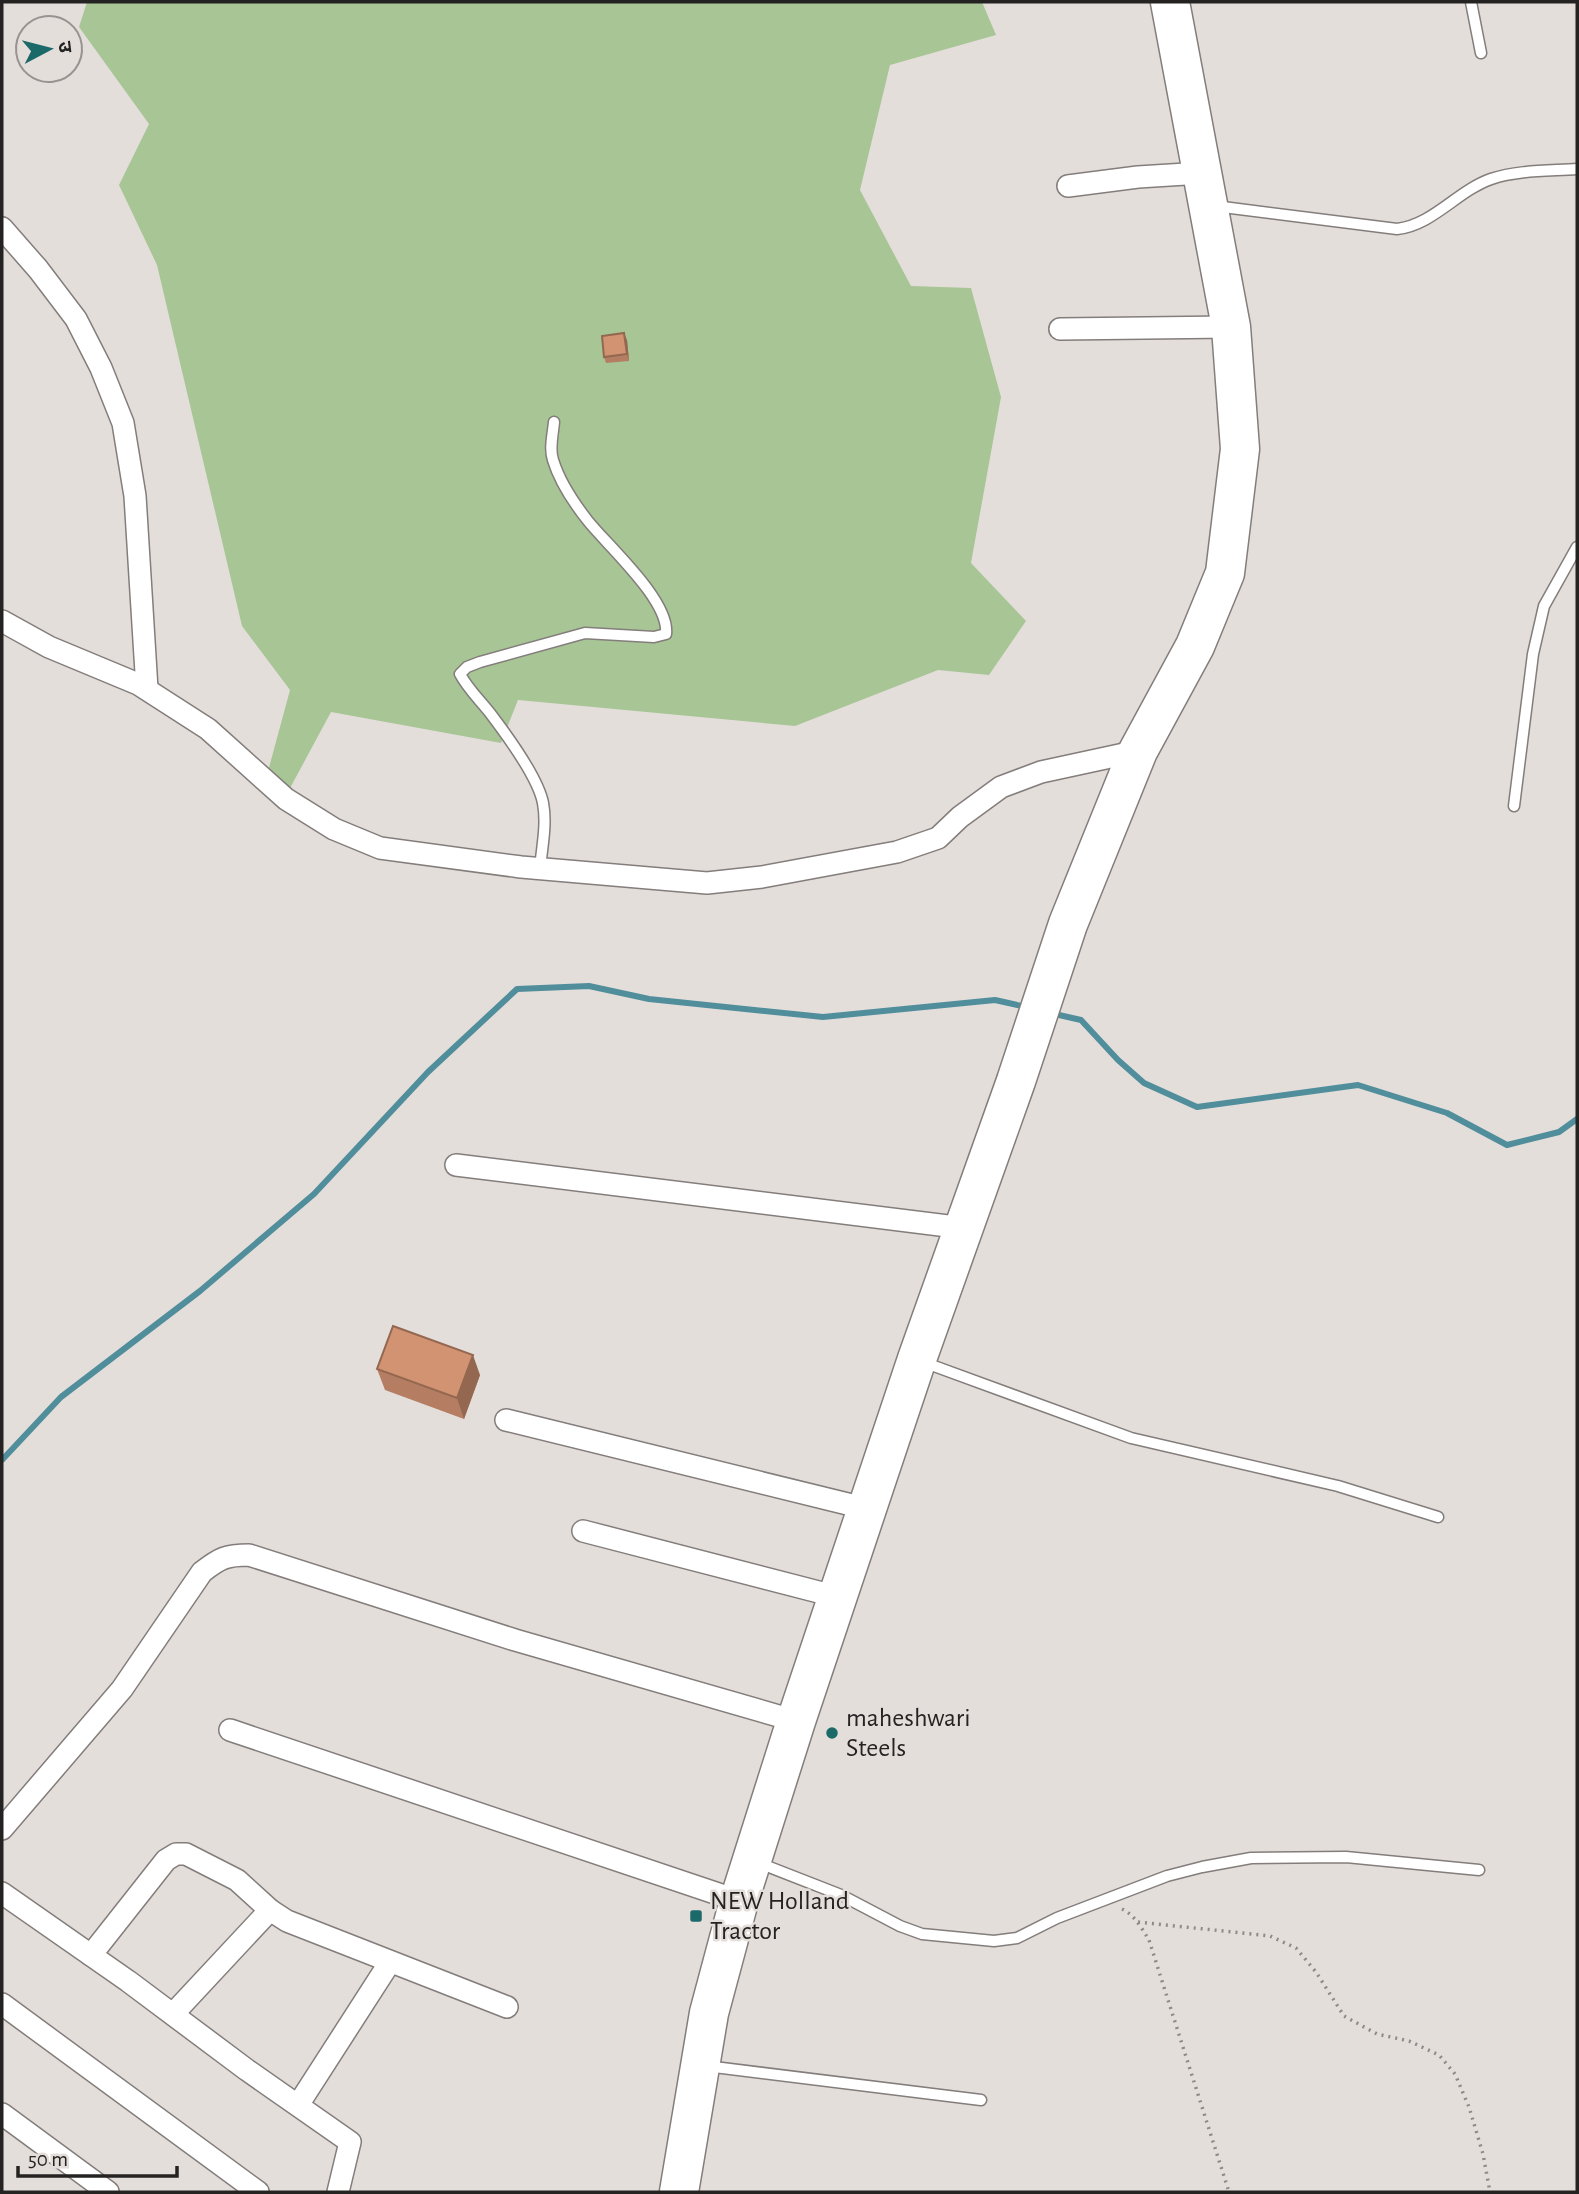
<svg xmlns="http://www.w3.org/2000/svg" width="1579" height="2194" font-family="'Alegreya Sans','Noto Sans Devanagari',sans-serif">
<rect width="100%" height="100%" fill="#e4dedb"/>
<polygon fill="#a8c596" points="87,2 982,2 996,35 890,65 860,190 911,286 971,288 1001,397 971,563 1026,621 989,675 938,670 795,726 518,700 501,743 331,712 289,790 267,775 290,690 242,626 157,265 119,185 149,124 79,27"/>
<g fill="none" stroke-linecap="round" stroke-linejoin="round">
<g stroke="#518e9c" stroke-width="6">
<polyline points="1050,1013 1081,1020 1118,1060 1144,1083 1197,1107 1358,1085 1447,1113 1507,1145 1559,1132 1577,1119"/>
<polyline points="2,1460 61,1397 200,1291 314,1194 428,1072 517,989 589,986 649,999 823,1017 995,1000 1026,1007"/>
</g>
<defs>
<g id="lane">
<polyline points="1471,2 1481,53"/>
<path d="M1215 206 1397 229C1433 225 1457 191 1491 179 1518 170 1549 171 1577 169"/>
<polyline points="1514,806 1533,654 1544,606 1577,547"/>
<path d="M540 868C542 847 547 824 543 803 538 777 506 734 490 713 479 699 468 689 460 674L467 667 480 662 585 633 654 637 666 634C670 601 608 546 588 521 573 502 560 483 553 460 549 449 553 434 554 422"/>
<polyline points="923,1362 1131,1438 1338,1486 1438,1517"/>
<polyline points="759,1863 841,1895 900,1926 922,1934 994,1941 1017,1938 1057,1918 1167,1876 1202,1867 1251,1858 1346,1857 1479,1870"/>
<polyline points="706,2066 981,2100"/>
</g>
<g id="street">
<polyline points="1068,186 1138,177 1202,173"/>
<polyline points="2,228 38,269 76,319 101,368 123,423 135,496 147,689"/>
<polyline points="1060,329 1231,327"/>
<polyline points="2,621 49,647 138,684 208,729 286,799 334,829 380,848 521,867 707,883 762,877 897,852 938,838 960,817 1001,787 1041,772 1138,751"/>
<polyline points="456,1165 964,1228"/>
<polyline points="506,1420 868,1509"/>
<polyline points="583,1531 838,1597"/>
<polyline points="230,1730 739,1901"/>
<path d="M2 1829 122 1689 202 1572C220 1558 226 1555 249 1555L515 1640 796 1721"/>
<polyline points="2,1893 128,1981 247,2070 350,2142 338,2192"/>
<polyline points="91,1955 166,1860 176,1854 186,1854 237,1880 270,1910 287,1921 507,2007"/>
<polyline points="2,2004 258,2192"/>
<polyline points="173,2014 270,1910"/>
<polyline points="298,2105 390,1962"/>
<polyline points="2,2114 108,2192"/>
</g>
<polyline id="highway" points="679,2192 709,2013 739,1901 796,1721 917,1359 1016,1081 1068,924 1138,751 1195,646 1225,573 1240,449 1231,327 1170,2"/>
</defs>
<use href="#lane" stroke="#837d7b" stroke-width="13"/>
<use href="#street" stroke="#837d7b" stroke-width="24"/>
<use href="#highway" stroke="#837d7b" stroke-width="41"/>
<g stroke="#8f8a88" stroke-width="3.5" stroke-dasharray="2 5" stroke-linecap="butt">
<path d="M1122 1909C1135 1915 1142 1929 1149 1940L1229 2192"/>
<polyline points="1138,1922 1270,1936 1296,1948 1316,1972 1344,2016 1377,2034 1409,2041 1439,2055 1455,2074 1469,2107 1483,2154 1490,2192"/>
</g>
<use href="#lane" stroke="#fff" stroke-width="10"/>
<use href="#street" stroke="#fff" stroke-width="21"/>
<use href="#highway" stroke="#fff" stroke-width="38"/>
</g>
<g fill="#b57e62">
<polygon points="627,340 629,361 606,363 604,357"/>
<polygon points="377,1369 480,1375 464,1419 385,1390"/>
</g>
<g fill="#936750">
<polygon points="624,333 627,340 629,361 627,354"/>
<polygon points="473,1355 480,1375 464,1419 457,1398"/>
</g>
<g fill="#d29372" stroke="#936750" stroke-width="2">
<polygon points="624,333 627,354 604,357 602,336"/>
<polygon points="393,1326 473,1355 457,1398 377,1369"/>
</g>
<g fill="#1c6969" stroke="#e4dedb" stroke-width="2.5">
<circle cx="832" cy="1733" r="7"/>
<rect x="689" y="1909" width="14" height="14" rx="3.5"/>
</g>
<g text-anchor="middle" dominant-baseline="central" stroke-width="5" stroke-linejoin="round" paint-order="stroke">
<g font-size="26" fill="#252322" stroke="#e4dedb" text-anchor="start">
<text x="846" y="1718">maheshwari<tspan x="846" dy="30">Steels</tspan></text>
<text x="710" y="1901">NEW Holland<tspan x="710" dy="30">Tractor</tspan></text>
</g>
</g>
<rect width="1579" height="2194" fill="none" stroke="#252322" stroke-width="7"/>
<g transform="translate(49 49) rotate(83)"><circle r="33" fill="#e4dedb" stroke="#989391" stroke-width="2"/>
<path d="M0-5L12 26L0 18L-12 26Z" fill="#1c6969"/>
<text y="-10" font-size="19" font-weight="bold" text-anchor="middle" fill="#252322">उ</text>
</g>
<path d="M18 2166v10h159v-10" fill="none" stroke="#252322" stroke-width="3.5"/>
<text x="28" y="2166" font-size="21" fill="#252322" stroke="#e4dedb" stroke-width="5" paint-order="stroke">50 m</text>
</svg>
